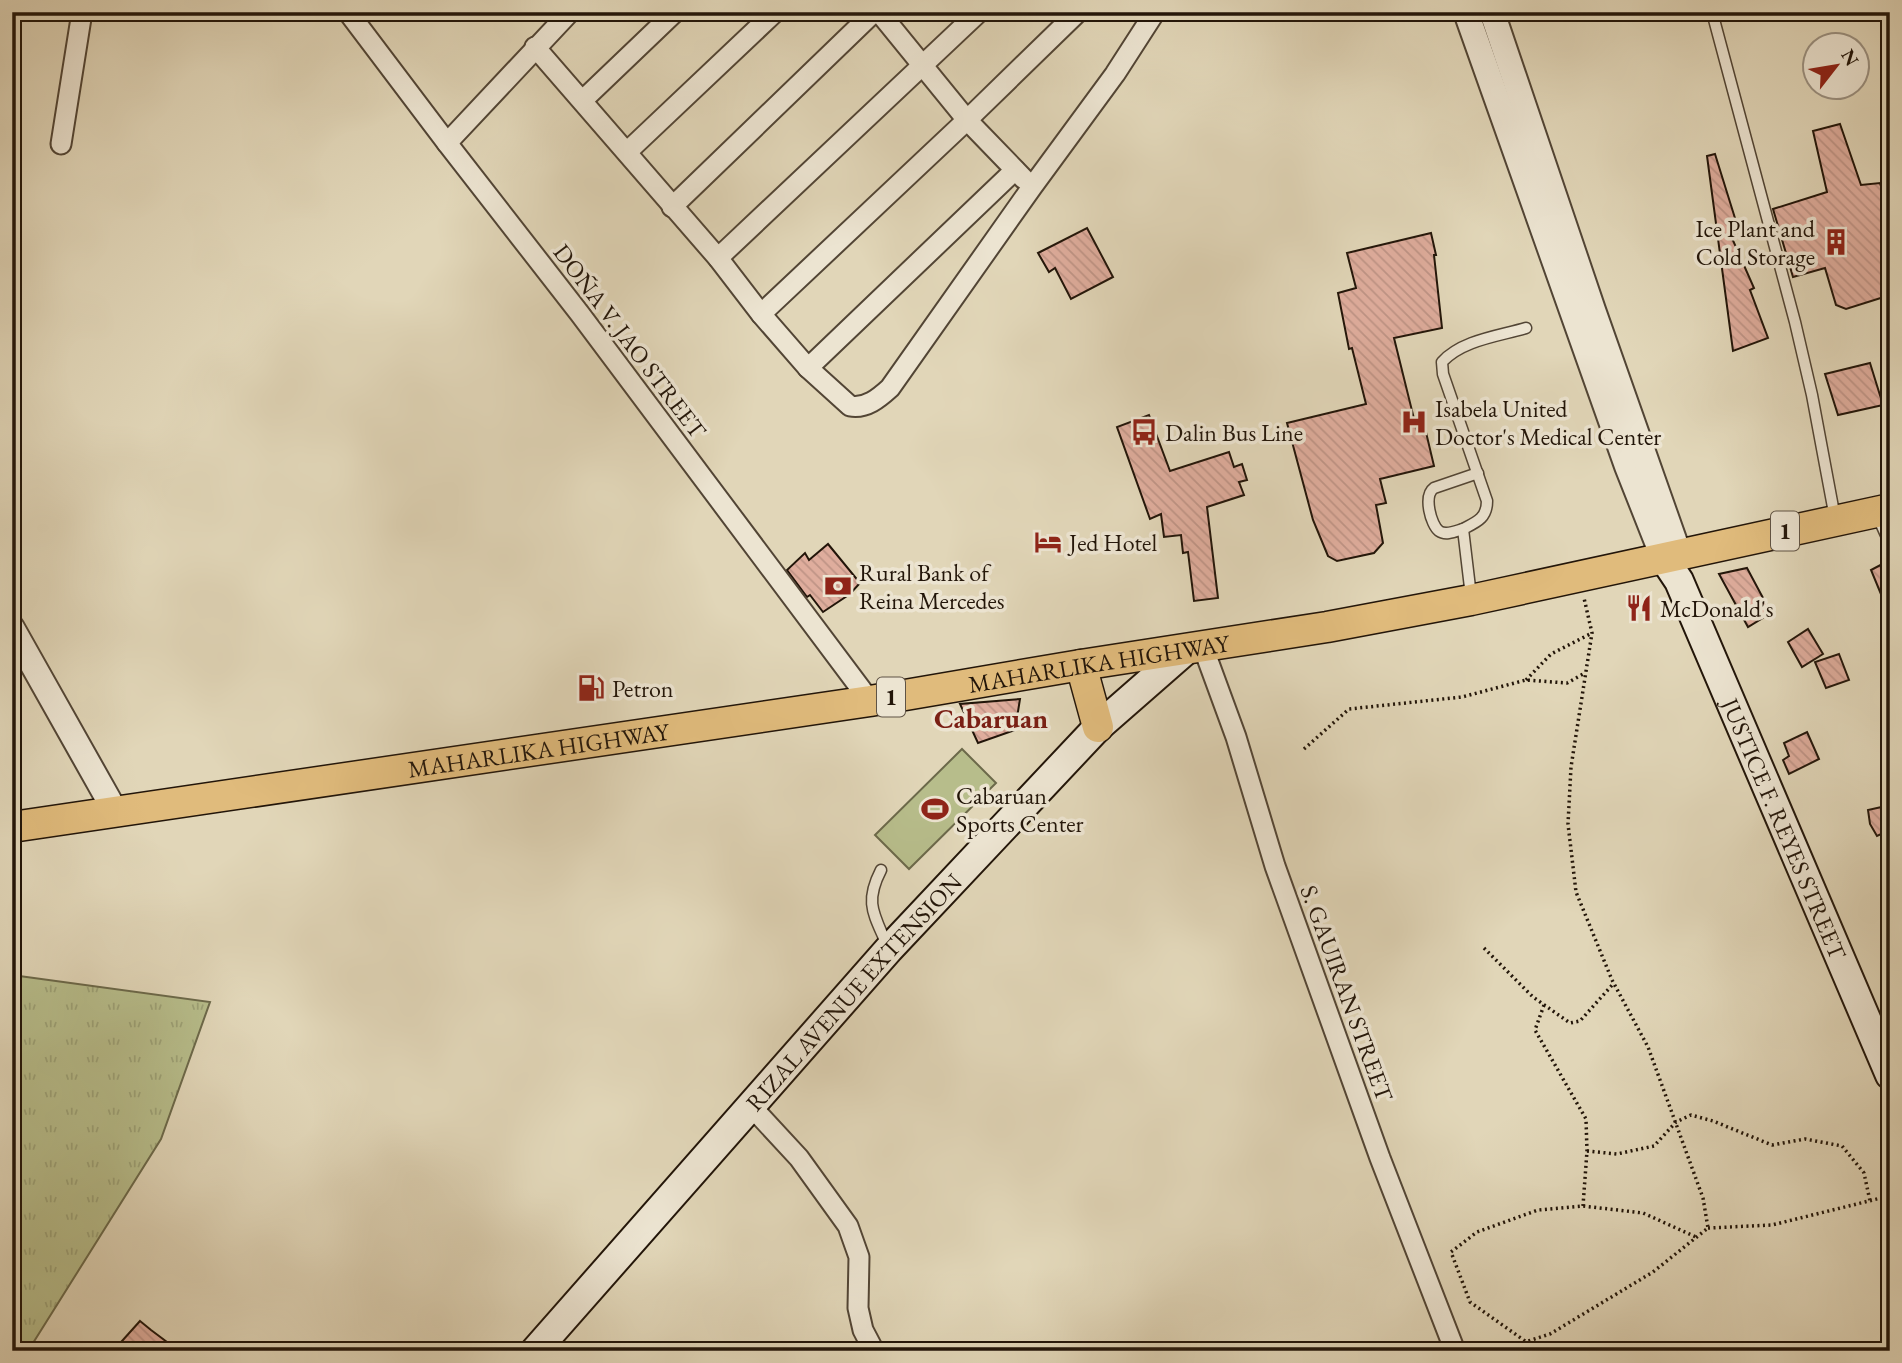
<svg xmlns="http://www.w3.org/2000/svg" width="1902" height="1363" font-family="'EB Garamond',serif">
<defs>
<pattern id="grass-tufts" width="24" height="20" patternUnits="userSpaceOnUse" patternTransform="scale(1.75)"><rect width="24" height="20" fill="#b7bd8b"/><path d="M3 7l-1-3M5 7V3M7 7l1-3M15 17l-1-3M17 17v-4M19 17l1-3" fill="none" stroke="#9da277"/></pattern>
<pattern id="building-back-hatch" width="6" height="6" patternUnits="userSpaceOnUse" patternTransform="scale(1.75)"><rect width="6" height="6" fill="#dfad9d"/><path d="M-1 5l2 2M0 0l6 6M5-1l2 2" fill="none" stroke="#bf9486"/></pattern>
</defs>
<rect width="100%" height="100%" fill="#e1d6b8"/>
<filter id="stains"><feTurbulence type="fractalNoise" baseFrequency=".00286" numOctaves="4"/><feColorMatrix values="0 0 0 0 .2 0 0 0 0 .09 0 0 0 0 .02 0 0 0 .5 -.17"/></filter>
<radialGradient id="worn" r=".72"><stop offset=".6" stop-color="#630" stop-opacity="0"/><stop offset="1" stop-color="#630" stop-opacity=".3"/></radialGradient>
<polygon fill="url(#grass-tufts)" stroke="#6c694a" stroke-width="2" points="12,975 210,1002 161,1139 28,1351 12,1351"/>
<polygon fill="#b7bd8b" stroke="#6c694a" stroke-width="2" points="962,749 996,783 909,869 875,835"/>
<g fill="url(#building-back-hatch)" stroke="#221509" stroke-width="2">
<polygon points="1840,124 1861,185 1880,183 1890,217 1890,288 1885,289 1887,296 1846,309 1836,305 1825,268 1793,277 1773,209 1827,192 1813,131"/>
<polygon points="1715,154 1739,231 1731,236 1754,288 1750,290 1768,338 1733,351 1707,156"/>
<polygon points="1087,228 1113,277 1071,299 1055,268 1049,272 1038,253"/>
<polygon points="1431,233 1436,255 1434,255 1442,328 1394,338 1417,431 1425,428 1434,466 1380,479 1386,503 1376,505 1383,543 1374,553 1337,561 1328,556 1313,520 1287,423 1366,404 1352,348 1349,349 1338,293 1356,288 1347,253"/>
<polygon points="1870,363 1883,405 1838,415 1825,374"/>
<polygon points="1149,415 1170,471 1229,452 1234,467 1242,464 1247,480 1239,482 1244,495 1207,507 1218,598 1194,601 1188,552 1183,553 1181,535 1164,537 1161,514 1150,519 1117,427"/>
<polygon points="828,544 860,583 850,594 823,612 810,595 807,597 787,570 805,553 809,560"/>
<polygon points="1890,560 1890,616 1871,570"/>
<polygon points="1747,568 1771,613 1748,627 1719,574"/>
<polygon points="1808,629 1823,654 1802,667 1788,642"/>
<polygon points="1839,654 1849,680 1826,688 1815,662"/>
<polygon points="1020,699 1015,730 978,743 960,704"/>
<polygon points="1807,732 1819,759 1789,774 1783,760 1789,756 1784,743"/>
<polygon points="1886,806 1890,830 1877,836 1870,824 1868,810"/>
<polygon points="140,1321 151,1330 179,1351 113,1351"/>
</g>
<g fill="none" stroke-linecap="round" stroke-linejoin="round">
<defs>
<g id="service">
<polyline points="1712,12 1795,322 1812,395 1835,518"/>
<polyline points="1877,515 1890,544"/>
<path d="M1463 529C1456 531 1446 536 1439 531 1431 525 1423 496 1434 488L1478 473"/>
<path d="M1471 596 1463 529C1477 522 1487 518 1487 501L1443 374 1442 362C1462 340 1499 336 1526 328"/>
<path d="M881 870C864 903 874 914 887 945"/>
</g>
<g id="minor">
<polyline points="348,12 447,143 580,314 870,701"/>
<polyline points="879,12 967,120 1024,179"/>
<polyline points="12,15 13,12"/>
<path d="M535 47 718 258 761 314 808 368 850 406C866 409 879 398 890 388L1032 187 1115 74 1155 12"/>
<polyline points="583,100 675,12"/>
<polyline points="447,143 570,12"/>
<polyline points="61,144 82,12"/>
<polyline points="627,152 775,12"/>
<polyline points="672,207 874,12"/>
<polyline points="718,258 979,12"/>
<polyline points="761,314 967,120 1078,12"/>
<polyline points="808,368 1015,170"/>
<polyline points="1203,647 1236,737 1275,866 1380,1158 1455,1351"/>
<polyline points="750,1105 799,1158 848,1226 859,1257 858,1308 863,1330 874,1351"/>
</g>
<g id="tertiary">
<polyline points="1466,12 1627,466 1663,557"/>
<polyline points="1492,12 1593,310 1679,554"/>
<polyline points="12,628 115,811"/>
</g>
<g id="secondary">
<path id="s1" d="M1663 557 1679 581 1890 1075"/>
<path id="s2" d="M535 1351 889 949 1098 727 1186 650"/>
</g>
<g id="primary">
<polyline points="1081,665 1098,727"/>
<path id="s3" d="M12 827 870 701 1081 665 1327 627 1471 600 1890 509"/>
</g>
</defs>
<use href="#service" stroke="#524535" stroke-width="13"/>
<use href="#minor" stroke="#524535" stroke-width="23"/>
<use href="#tertiary" stroke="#524535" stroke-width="28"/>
<use href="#secondary" stroke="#221509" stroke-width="32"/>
<use href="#primary" stroke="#221509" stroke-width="33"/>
<g stroke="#221509" stroke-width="3.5" stroke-dasharray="2 3.5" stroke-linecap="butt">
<polyline points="1526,680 1551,654 1592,633"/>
<polyline points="1304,749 1349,709 1462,697 1526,680 1567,683 1585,673"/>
<polyline points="1484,948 1533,997 1570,1023 1580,1021 1614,983"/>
<polyline points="1544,1005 1535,1030 1586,1119 1587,1151 1583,1206"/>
<polyline points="1587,1151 1617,1154 1654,1146 1676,1122 1691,1115 1713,1121 1772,1145 1805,1139 1842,1146 1864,1173 1870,1201"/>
<polyline points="1708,1228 1772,1225 1885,1197"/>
<polyline points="1525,1341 1470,1302 1451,1252 1477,1232 1538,1210 1583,1206 1643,1213 1696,1237"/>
<polyline points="1497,1351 1550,1334 1653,1272 1708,1228 1703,1198 1648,1047 1612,980 1576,892 1568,824 1571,767 1592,633 1584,598"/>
</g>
<use href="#service" stroke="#ece4d1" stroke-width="10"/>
<use href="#minor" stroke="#ece4d1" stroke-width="19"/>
<use href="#tertiary" stroke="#ece4d1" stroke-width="24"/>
<use href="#secondary" stroke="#ece4d1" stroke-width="28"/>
<use href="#primary" stroke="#e0bb7c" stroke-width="30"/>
</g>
<defs>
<symbol id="building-bare" viewBox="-9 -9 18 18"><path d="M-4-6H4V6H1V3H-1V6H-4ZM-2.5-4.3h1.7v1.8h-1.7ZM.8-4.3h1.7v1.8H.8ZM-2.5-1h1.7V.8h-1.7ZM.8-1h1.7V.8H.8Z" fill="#8f2418" stroke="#ece4d1" stroke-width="2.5" paint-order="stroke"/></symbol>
<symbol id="hospital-bare" viewBox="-9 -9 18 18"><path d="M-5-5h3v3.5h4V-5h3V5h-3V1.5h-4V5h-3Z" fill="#8f2418" stroke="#ece4d1" stroke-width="2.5" paint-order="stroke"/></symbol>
<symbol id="bus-bare" viewBox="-9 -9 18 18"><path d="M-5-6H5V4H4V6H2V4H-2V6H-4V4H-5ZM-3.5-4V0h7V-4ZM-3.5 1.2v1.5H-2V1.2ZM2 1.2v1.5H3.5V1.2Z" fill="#8f2418" stroke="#ece4d1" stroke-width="2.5" paint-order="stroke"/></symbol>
<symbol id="hotel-bare" viewBox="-9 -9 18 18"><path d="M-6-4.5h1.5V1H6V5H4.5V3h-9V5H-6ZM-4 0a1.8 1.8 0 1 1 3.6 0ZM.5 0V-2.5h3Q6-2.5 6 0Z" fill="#8f2418" stroke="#ece4d1" stroke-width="2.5" paint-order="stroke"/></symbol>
<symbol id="bank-bare" viewBox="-9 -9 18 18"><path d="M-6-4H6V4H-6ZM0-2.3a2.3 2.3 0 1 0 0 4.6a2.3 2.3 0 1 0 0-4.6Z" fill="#8f2418" stroke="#ece4d1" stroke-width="2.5" paint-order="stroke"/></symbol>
<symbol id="restaurant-bare" viewBox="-9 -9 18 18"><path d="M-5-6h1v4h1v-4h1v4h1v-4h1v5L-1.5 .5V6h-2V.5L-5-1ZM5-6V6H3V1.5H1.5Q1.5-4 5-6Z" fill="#8f2418" stroke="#ece4d1" stroke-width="2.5" paint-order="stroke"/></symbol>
<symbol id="fuel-bare" viewBox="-9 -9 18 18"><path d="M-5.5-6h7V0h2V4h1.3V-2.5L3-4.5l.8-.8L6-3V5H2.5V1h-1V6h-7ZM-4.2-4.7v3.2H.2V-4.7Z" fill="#8f2418" stroke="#ece4d1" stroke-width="2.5" paint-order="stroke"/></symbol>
<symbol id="stadium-bare" viewBox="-9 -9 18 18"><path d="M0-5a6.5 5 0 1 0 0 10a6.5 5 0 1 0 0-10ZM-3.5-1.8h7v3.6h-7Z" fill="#8f2418" stroke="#ece4d1" stroke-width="2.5" paint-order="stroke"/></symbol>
</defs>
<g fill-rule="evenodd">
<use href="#building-bare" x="1817" y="223" width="38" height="38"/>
<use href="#hospital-bare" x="1395" y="403" width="38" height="38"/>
<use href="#bus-bare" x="1125" y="413" width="38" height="38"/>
<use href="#hotel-bare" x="1029" y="523" width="38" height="38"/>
<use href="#bank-bare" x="819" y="567" width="38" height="38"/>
<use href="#restaurant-bare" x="1620" y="589" width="38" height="38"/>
<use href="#fuel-bare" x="572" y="669" width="38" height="38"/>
<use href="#stadium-bare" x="916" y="790" width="38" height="38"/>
</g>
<g text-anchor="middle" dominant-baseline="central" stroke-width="7" stroke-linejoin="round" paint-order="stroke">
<g fill="#ece4d1" stroke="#5f5345" stroke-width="2">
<rect x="1771" y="511.5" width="28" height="39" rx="5"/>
<rect x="877" y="677.5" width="28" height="39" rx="5"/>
</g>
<g font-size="23" font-weight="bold" fill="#221509">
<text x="1785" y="531">1</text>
<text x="891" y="697">1</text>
</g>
<g font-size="24" fill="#221509" stroke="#ece4d1" text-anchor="start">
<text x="1815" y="228" text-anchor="end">Ice Plant and<tspan x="1815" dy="28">Cold Storage</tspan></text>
<text x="1435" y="408">Isabela United<tspan x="1435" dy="28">Doctor's Medical Center</tspan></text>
<text x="1165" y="432">Dalin Bus Line</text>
<text x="1069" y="542">Jed Hotel</text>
<text x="859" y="572">Rural Bank of<tspan x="859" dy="28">Reina Mercedes</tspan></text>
<text x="1660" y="608">McDonald's</text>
<text x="612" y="688">Petron</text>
<text x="956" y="795">Cabaruan<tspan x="956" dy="28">Sports Center</tspan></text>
</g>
<g font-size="24" fill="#221509" stroke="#ece4d1">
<text transform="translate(630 341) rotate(53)">DOÑA V. JAO STREET</text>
<text stroke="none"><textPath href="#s3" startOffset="1099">MAHARLIKA HIGHWAY</textPath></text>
<text stroke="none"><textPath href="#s3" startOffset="532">MAHARLIKA HIGHWAY</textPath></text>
<text stroke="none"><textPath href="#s1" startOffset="298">JUSTICE F. REYES STREET</textPath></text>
<text stroke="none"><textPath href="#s2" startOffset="480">RIZAL AVENUE EXTENSION</textPath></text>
<text transform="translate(1347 993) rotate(70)">S. GAUIRAN STREET</text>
</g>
<g font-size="28" font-weight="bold" fill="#7a1f14" stroke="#ece4d1">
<text x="991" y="718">Cabaruan</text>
</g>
</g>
<rect width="1902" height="1363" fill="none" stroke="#e1d6b8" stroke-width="42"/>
<rect x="14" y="14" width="1874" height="1335" fill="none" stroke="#221509" stroke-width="3.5"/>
<rect x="21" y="21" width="1860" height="1321" fill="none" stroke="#221509" stroke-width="2"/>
<g transform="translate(1836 66) rotate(59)"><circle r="33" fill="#ece4d1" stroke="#9b9181" stroke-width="2"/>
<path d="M0-5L12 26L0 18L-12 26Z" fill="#8f2418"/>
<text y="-10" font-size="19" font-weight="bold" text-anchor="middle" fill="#221509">N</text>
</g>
<rect width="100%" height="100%" filter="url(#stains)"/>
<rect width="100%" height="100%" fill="url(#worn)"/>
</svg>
